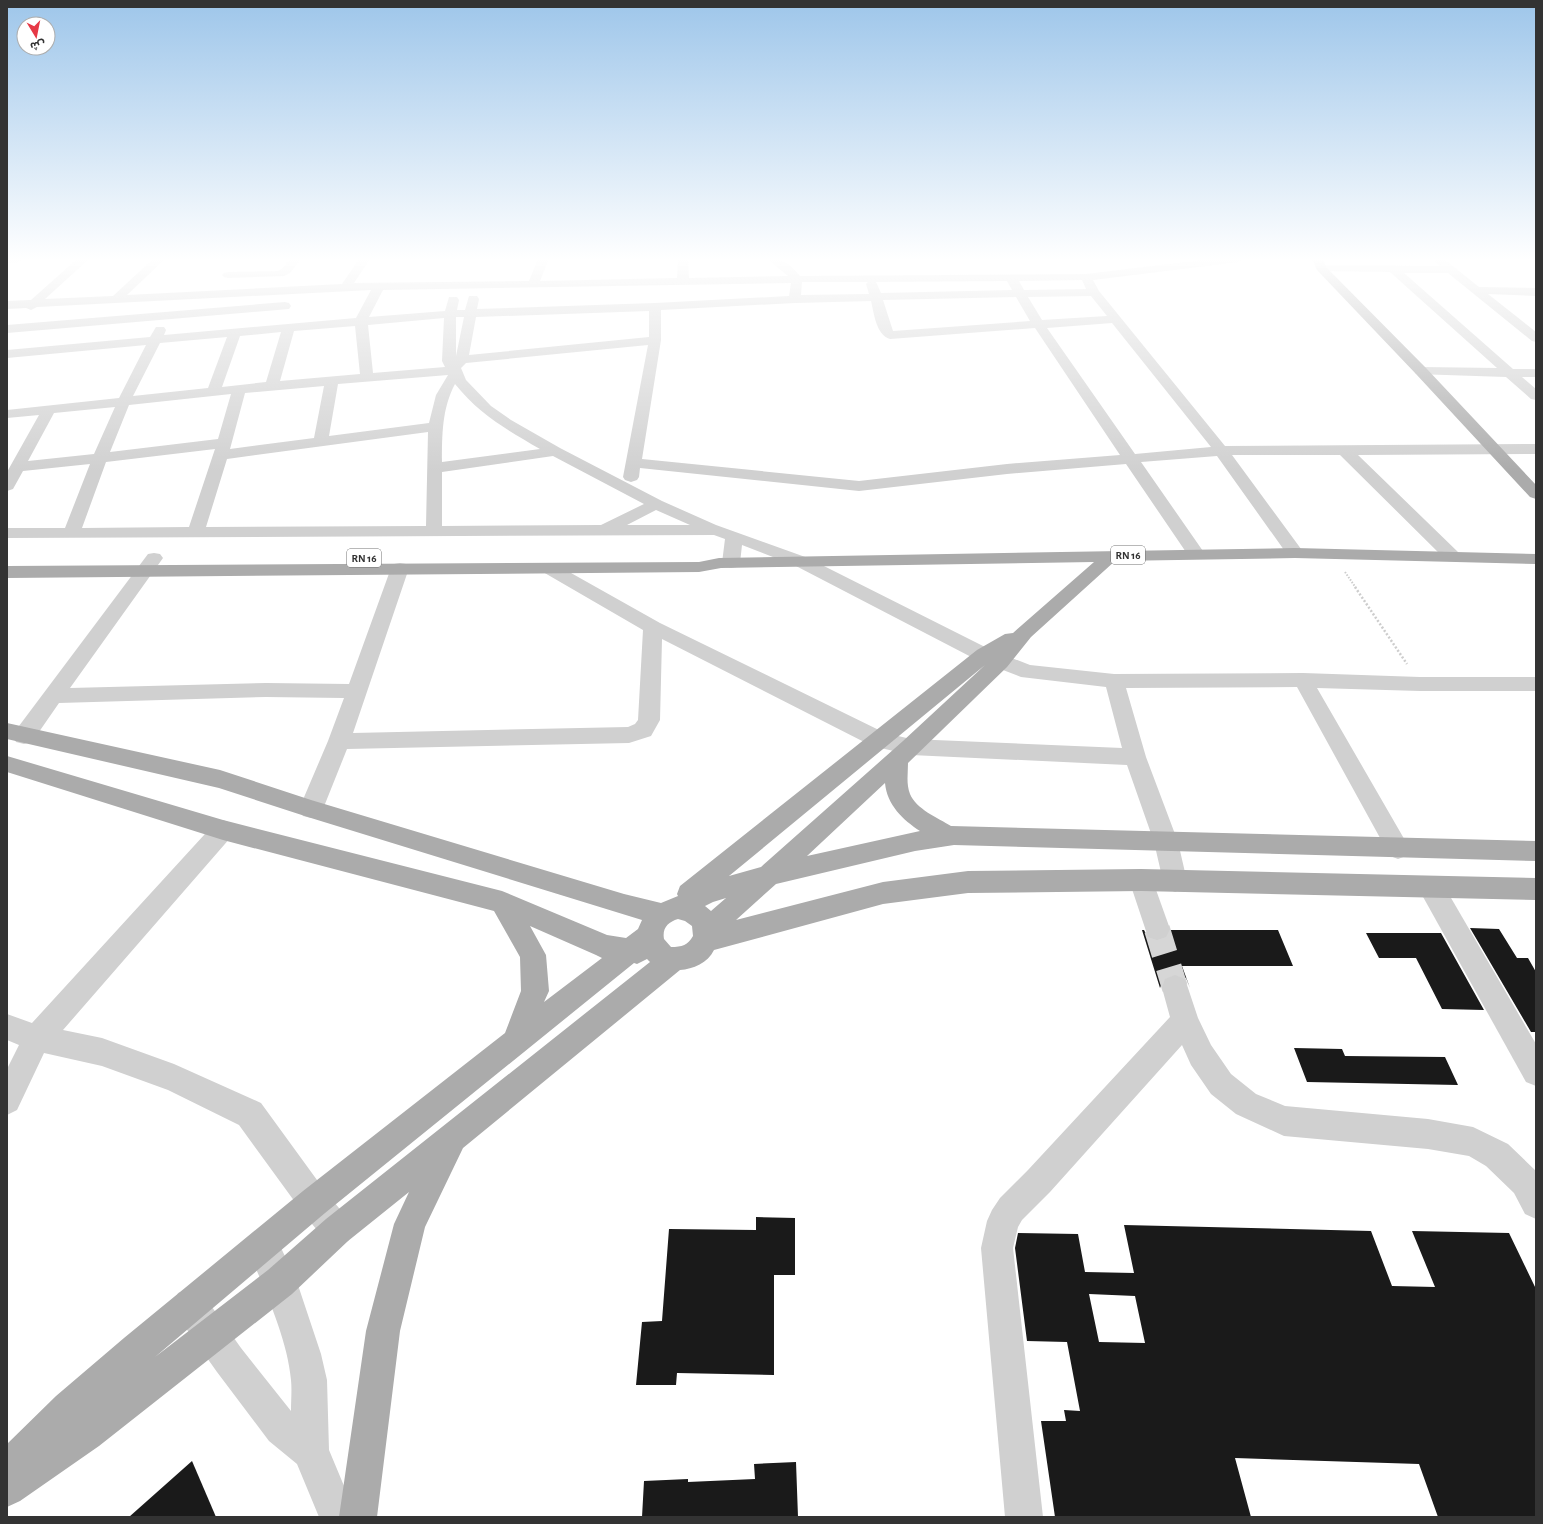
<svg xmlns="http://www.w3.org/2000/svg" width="1543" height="1524" font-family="'Alegreya Sans','Noto Sans Arabic',sans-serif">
<rect width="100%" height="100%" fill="#fff"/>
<g fill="#1a1a1a" fill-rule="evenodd">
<polygon points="1470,928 1499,929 1517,958 1528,958 1536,972 1536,1032 1531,1032"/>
<polygon points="1142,930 1144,930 1148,938 1157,941 1166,938 1171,930 1278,930 1293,966 1182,966 1190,988 1186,978 1174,974 1164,978 1160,988"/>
<polygon points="1366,933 1441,933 1484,1010 1442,1009 1416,958 1379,958"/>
<polygon points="1294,1048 1342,1049 1345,1056 1445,1057 1458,1085 1307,1082"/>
<polygon points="756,1217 795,1218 795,1275 774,1275 774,1375 677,1373 676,1385 636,1385 642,1322 662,1321 669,1229 756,1230"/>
<path d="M1124 1225 1371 1231 1392 1286 1435 1287 1412 1231 1509 1233 1536 1289V1517H1438L1419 1464 1235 1458 1251 1517H1055L1041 1421H1066L1064 1410 1080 1411 1067 1342 1027 1341 1015 1248 1018 1233 1078 1234 1085 1272 1134 1273ZM1089 1294 1135 1296 1145 1343 1099 1342Z"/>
<polygon points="192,1461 216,1517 129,1517"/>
<polygon points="796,1462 798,1517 642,1517 644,1481 688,1479 688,1482 755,1479 754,1464"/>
</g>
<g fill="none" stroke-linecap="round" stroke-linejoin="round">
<polyline stroke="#d6d6d6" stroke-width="26" stroke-dasharray="26 14" stroke-linecap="butt" points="1157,929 1175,988"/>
<polyline stroke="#cdcdcd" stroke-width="2" stroke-dasharray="1.5 1.5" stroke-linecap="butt" points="1345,572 1356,588"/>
<polyline stroke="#cdcdcd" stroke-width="2.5" stroke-dasharray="2 2" stroke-linecap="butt" points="1355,587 1407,664"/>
<g fill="#d0d0d0" fill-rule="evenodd">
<polygon points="7,259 24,259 19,262 7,263"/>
<path d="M77 259H89L45 299 113 296 153 259H165L127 295 342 284 359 259H370L354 283 529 281 538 259H549L540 281 677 278 678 259H688L689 278 788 276 767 259C783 259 789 263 800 276L1086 274 1210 259H1244L1239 262 1093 280 1099 291 1225 446 1536 444V454L1358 455 1458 552 1461 556 1458 560 1452 561 1446 560 1340 455H1232L1304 553 1301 557 1295 558 1289 557 1217 456 1141 462 1205 554 1202 558 1196 559 1190 558 1126 464 1007 474 859 491 640 468 639 477 637 480 631 482 625 480 623 477 648 345 466 363 461 368 466 380 491 406 511 420 560 448 662 501 716 525 808 558 991 650 1030 665 1114 674 1303 673 1420 677H1536V691H1420L1317 688 1410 849 1406 856 1398 859 1390 856 1297 687 1126 688 1146 757 1178 842 1187 881 1184 888 1175 892 1166 888 1163 881 1154 842 1127 765 911 755 872 746 662 639 660 720 651 736 629 743 347 749 323 809 319 816 311 818 303 816 299 809 328 741 344 698 266 697 59 703 32 742 24 744 16 742 13 736 16 730 148 554 154 553 160 554 163 558 70 688 266 683 349 684 391 568 394 564 400 563 406 564 409 568 353 733 628 727 635 724 638 720 643 630 543 572 540 568 543 564 549 563 555 564 660 623 885 733 911 739 1122 748 1106 687 1021 677 977 660 796 566 742 545 740 563 737 567 731 568 725 567 722 563 725 539 714 535 7 538V528H65L90 464 23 471 13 489 7 491V472L39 415 7 418V410L119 398 146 345 7 358V350L150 337 156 327H164L166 330 164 335 356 318 371 290 37 307 31 310 26 308 7 309V301L31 300ZM1082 280 1086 289 1024 290 1019 281ZM1007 281 1012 290 881 293 876 282ZM802 282H868L866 284 869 294 801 295ZM791 283 789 296 655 303 477 309 479 299 477 296H469L465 310H457L459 300 457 297H449L445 311 369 317 383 290ZM1091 296 1107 316 1042 320 1028 297ZM1016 297 1030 321 893 331 883 300ZM871 301C874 313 876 335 890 339L1035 328 1120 455 1007 464 859 481 642 459 661 340V310L795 303ZM649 311V337L469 355 476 317ZM456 317H464L456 356ZM444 318 442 361 445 367 373 373 368 325ZM1112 323 1211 447 1135 454 1047 328ZM355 326 360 374 280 381 294 331ZM281 332 266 382 222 387 240 336ZM227 337 208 388 133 396 160 343ZM448 375 436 395 429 423 329 436 338 384ZM455 384C480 415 506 429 540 449L442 462C442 436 442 408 455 384ZM324 386 314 438 230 449 245 393ZM231 394 218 439 110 452 129 405ZM115 407 94 454 28 461 54 413ZM428 432 426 526 206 527 227 459ZM215 449 189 527 82 528 106 462ZM553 456 644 504 601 525 442 526V472ZM656 510 690 525H627Z"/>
<polygon points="290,259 301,259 290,273 284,276 228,278 224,277 222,275 224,273 228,272 278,271 282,269"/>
<polygon points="1436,259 1444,259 1479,287 1536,288 1536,296 1488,294 1536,332 1536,342 1532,341 1448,273 1404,273 1513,369 1536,369 1536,377 1522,377 1536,389 1536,400 1531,399 1506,377 1416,374 1414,371 1416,368 1421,367 1497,368 1390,272 1321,271 1315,268 1321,265 1440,266 1434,261"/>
<polygon points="285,302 289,303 291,306 289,309 7,333 7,325"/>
<polygon points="223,820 231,823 235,830 231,837 63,1030 102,1038 174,1064 261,1103 325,1191 348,1219 353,1230 348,1241 337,1246 326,1241 303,1213 239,1125 168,1090 102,1066 44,1053 17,1110 7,1115 7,1069 19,1045 7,1040 7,1014 32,1023 215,823"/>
<polygon points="1141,869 1150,873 1170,929 1166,937 1157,940 1148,937 1129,880 1132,873"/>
<polygon points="1431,876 1440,879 1536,1044 1536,1086 1526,1082 1422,895 1419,887 1422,879"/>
<polygon points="1175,975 1185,979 1198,1018 1211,1045 1231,1074 1256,1094 1285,1106 1428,1119 1473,1127 1508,1144 1536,1171 1536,1219 1525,1214 1514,1193 1486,1166 1469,1156 1428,1149 1284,1136 1236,1114 1211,1094 1191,1065 1182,1045 1050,1192 1022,1220 1018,1227 1013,1248 1043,1517 1005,1517 981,1248 987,1221 992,1210 1000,1198 1028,1170 1170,1017 1162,988 1165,979"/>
<path d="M263 1231 275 1235 297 1282 321 1354 327 1380 329 1450 357 1517H319L297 1464 269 1441 217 1372 178 1317 173 1305 178 1293 190 1288 202 1293 241 1348 291 1411C291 1400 292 1390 291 1380 287 1336 263 1287 247 1247L251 1235Z"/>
</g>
<g fill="#ababab" fill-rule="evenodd">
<polygon points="1312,259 1323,259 1326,267 1426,368 1536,485 1536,499 1530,497 1416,374 1317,270"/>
<path d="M1295 548 1536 554V564L1295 558 1115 561 1031 637 1007 667 908 763C908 773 906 784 910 794 916 809 938 818 951 826L1536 841V861L954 845 915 851 776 884 736 920 883 882 968 871 1141 869 1536 878V900L1141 891 968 893 883 904 714 950C708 963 693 969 680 970L463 1148 425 1227 400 1331 377 1517H339L366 1331 394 1224 409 1192 348 1241 292 1294 99 1446 20 1501 7 1507V1444L56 1396 124 1338 303 1191 505 1033 521 991 520 957 494 911 223 840 7 772V756L223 820 502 891 607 935 626 938 638 929 642 920 311 818 219 788 7 739V723L220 770 311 800 624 894 661 903 678 896 677 894 680 886 977 650 1005 634 1013 633 1094 562 721 568 699 572 7 578V566L699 562 719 558ZM985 665 903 741 761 867 729 876ZM885 783C887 805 903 820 920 831L807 856ZM726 898 711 911 705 906 713 902ZM678 919 685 921 692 926 693 936C688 945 682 947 671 947L664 939C662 928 668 922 678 919ZM530 926 596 955 602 958 544 1002 549 991 546 955ZM647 959 650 962 326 1219 268 1270 155 1357 325 1213 634 963 637 964Z"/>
</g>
</g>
<linearGradient id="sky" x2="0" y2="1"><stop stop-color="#9ec6ea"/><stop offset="0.55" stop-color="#fff"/><stop offset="1" stop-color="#fff" stop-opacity="0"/></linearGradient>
<rect width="1543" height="472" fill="url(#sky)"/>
<g text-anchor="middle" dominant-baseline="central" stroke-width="4" stroke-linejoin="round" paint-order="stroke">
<g fill="#fff" stroke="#707070" stroke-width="1">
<rect x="1111" y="546" width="34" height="18" rx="3"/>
<rect x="347" y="549" width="34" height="18" rx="3"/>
</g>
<g font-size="11" font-weight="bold" fill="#333">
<text x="1128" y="555">RN 16</text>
<text x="364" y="558">RN 16</text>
</g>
</g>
<rect width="1543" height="1524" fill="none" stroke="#333333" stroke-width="16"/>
<g transform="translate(36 36) rotate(170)"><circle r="19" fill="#ffffff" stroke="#adadad"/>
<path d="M0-3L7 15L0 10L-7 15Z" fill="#e63946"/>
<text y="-6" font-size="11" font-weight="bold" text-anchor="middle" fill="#333333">ش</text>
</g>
</svg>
